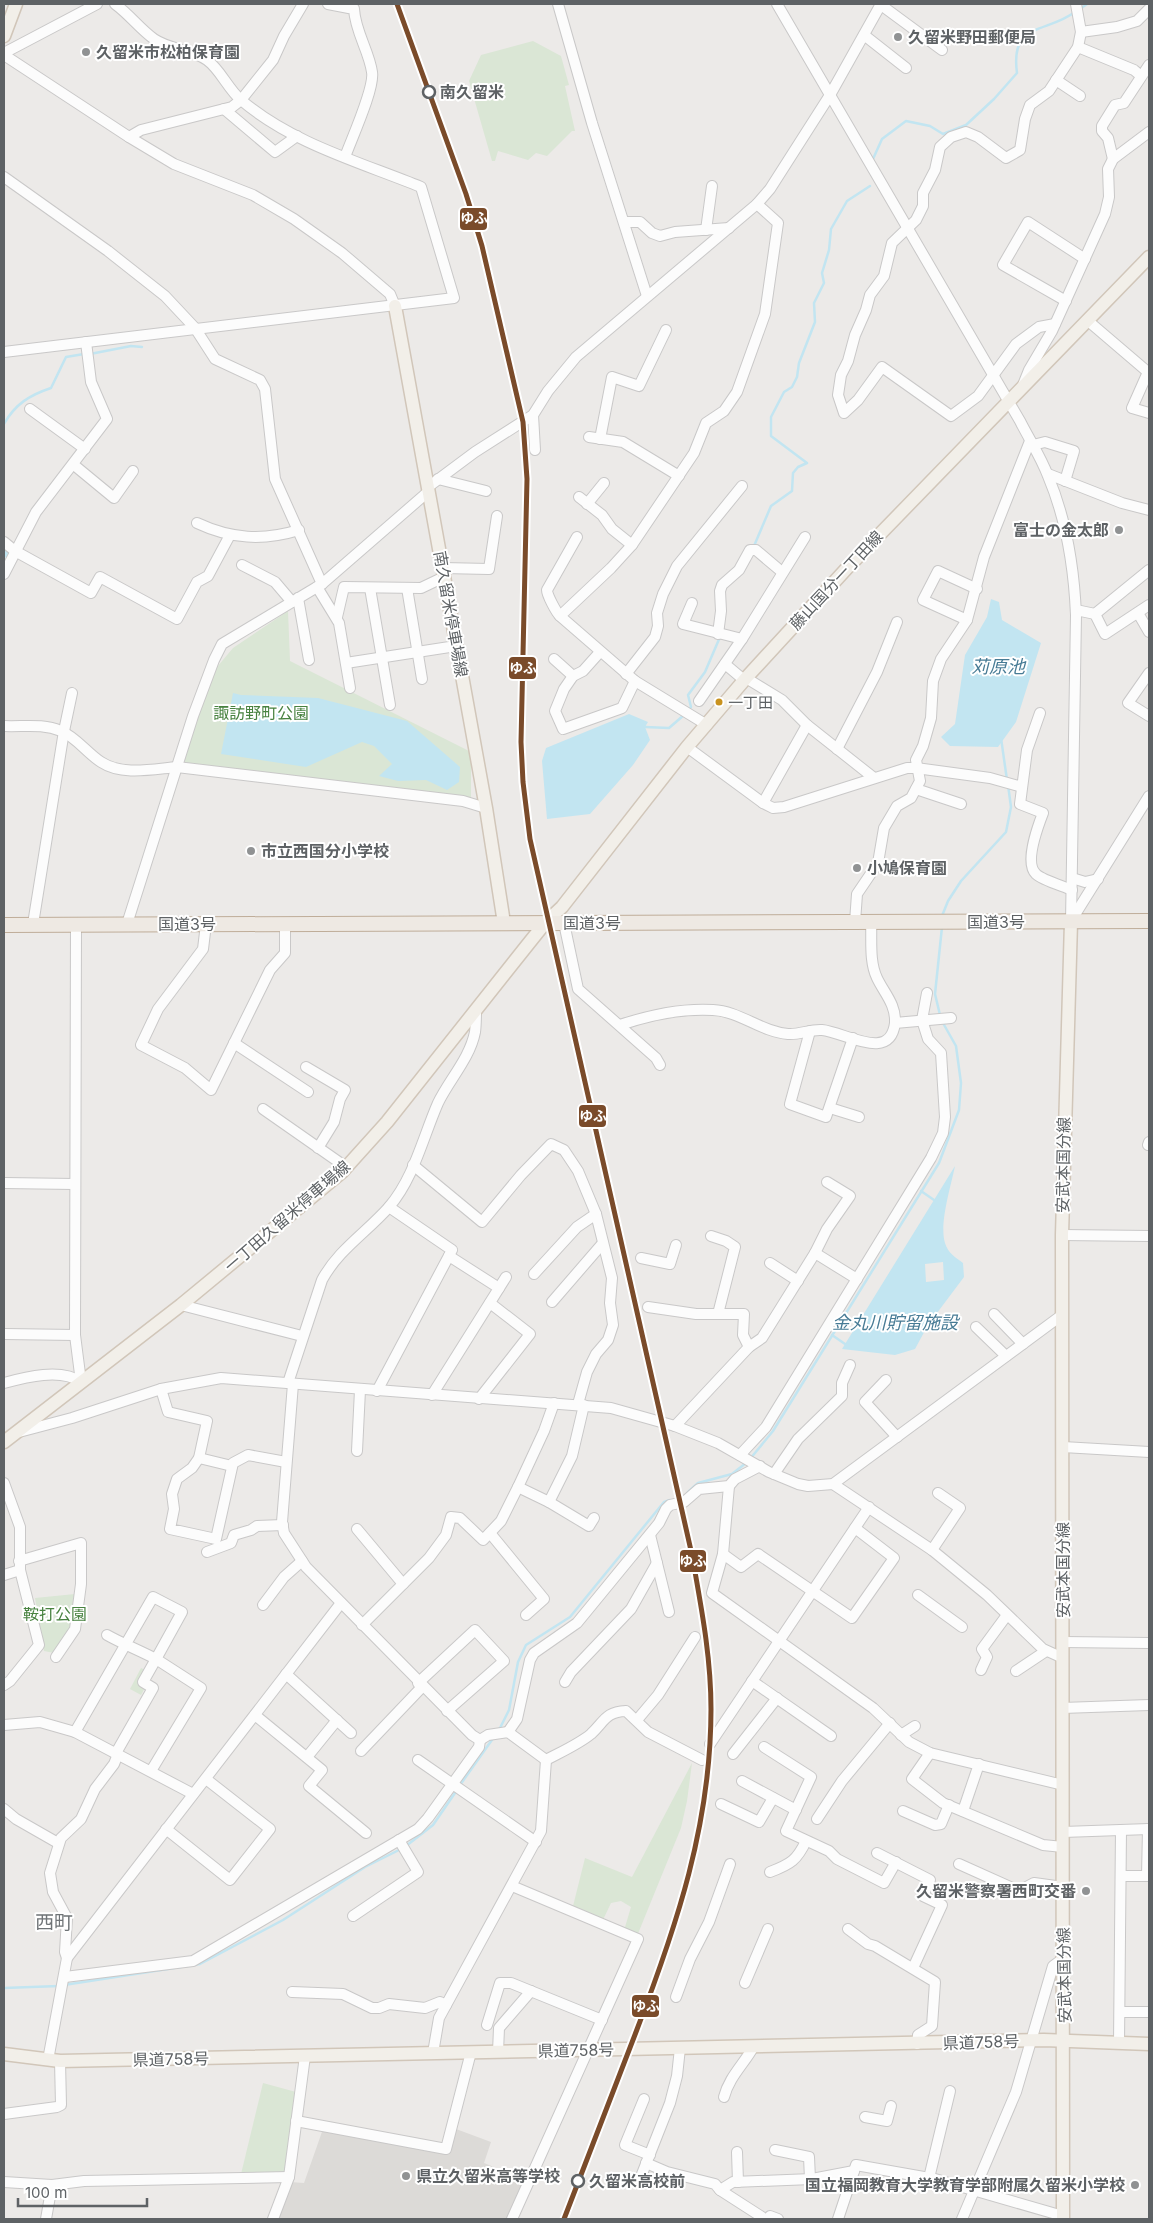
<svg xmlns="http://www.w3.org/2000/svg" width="1153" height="2223" font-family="Inter,'Noto Sans JP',sans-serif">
<rect width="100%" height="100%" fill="#eceae8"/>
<polygon fill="#dcdad7" points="323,2129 446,2153 456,2129 491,2142 484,2163 494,2167 493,2171 524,2185 507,2219 276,2219 290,2182 304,2183"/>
<g fill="#dae6d5">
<polygon points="533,41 561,56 569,85 565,86 575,131 572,131 547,156 536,153 528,160 498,151 495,161 492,161 469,81 481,55"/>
<polygon points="288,611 290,661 471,752 471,801 178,763 212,673 233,648"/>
<polygon points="75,1594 71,1629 54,1653 44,1651 35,1598"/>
<polygon points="141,1668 147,1671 146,1686 141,1695 130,1689"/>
<polygon points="692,1763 687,1801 681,1828 635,1941 623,1934 631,1907 621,1901 611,1903 601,1924 572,1910 585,1858 632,1877"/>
<polygon points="263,2083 296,2092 286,2172 241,2174"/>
</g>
<g fill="#c2e5f1" fill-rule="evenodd">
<polygon points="991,599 999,602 1002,620 1041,643 1016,722 998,747 950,746 941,737 955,724 965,655 987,617"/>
<polygon points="233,693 241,695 318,698 407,721 460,767 459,782 447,790 426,780 398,781 379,776 392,764 374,746 362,742 306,767 221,754"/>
<polygon points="629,714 648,722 645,727 650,740 633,765 590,814 547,819 542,761 546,748"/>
<path d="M955 1166C951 1186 939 1224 945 1243 948 1253 955 1257 963 1263L964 1277 928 1325 915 1349 895 1355 842 1349ZM943 1262 944 1280 926 1282 925 1264Z"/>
</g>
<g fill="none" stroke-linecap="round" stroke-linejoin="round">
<g stroke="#c2e5f1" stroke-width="2.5">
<polyline points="1080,9 1087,4"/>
<path d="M873 159 882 139 906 121 930 126 943 134 966 125 994 99 1017 73C1010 22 1045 34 1075 12"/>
<polyline points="90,354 131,346 142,347"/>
<path d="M4 424C15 404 30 395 51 388L66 357 84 354"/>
<polyline points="754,546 771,506 792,491 793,473 798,467 807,463 771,436 771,417 784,392 792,387 797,377 799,363 815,322 814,303 824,283 822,273 829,250 831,229 847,201 870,186"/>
<polyline points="688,711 691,707 688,695 705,672 720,637"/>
<polyline points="645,727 669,728 684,715"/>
<polyline points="1001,738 1007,780"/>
<polyline points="942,916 948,901 961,881 1006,832 1011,807 1008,785"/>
<polyline points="940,1015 935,994 942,927"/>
<polyline points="921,1191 934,1200"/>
<polyline points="832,1335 845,1344"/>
<polyline points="750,1459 773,1431 939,1163 959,1110 961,1083 956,1046 943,1023"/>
<polyline points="688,1492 698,1483 732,1474 746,1463"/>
<polyline points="499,1730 509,1710 518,1662 526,1645 570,1617 664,1502 670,1500"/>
<polyline points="460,1785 494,1737"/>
<polyline points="406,1846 433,1825 457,1790"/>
<polyline points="64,1985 200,1964 283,1920 365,1867 401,1849"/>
<polyline points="4,1988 59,1986"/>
</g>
<polyline stroke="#c2e5f1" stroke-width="9" points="4,552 6,553"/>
<defs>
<g id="minor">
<path d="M328 4 354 9C355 31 369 51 372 72 375 88 351 140 345 157"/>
<polyline points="558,4 592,123 647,296"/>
<path d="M777 4 1020 421C1029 439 1041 457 1048 476 1067 521 1074 567 1076 615L1071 922"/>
<polyline points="881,5 942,50"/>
<polyline points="1081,32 1117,27 1137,21 1149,9"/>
<polyline points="864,35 906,68"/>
<polyline points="1078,47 1134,70 1141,76"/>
<polyline points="4,53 97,4"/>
<polyline points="4,55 129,137 174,164 253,195 294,219 342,253 390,294 395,306"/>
<polyline points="1056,80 1080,96"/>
<polyline points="224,109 275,152 297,136"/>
<polyline points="129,137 141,130 232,107 241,100 273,60 284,36 303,4"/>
<polyline points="1113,159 1108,138 1102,131 1102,126 1115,105 1124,103 1149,65"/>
<polyline points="4,177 108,251 165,296 195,328 215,359 260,380 265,389 275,479 322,584"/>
<polyline points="624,222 640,222 652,233 660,236 675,232 729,228"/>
<polyline points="706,230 712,186"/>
<polyline points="1066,301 1003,265 1028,222 1085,259"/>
<polyline points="1087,320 1149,373"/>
<polyline points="1055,324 1039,327 1016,344 978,396 951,416 882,367 858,400 844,413 838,395 841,375 848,361 855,335 866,310 870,295 884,276 892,243 916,220 923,206 923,193 935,170 940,147 951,137 966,132 978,137 1006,158 1020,150 1025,119 1030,105 1049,91 1078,47 1081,32 1076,4"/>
<path d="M4 352 454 298 421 187C360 162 293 144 241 100 228 89 220 69 207 60 191 49 170 50 154 39 140 29 129 14 115 4"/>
<polyline points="1148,372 1132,408 1149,413"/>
<polyline points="1023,385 1029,370 1052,331 1105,214 1109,197 1108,169 1113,159 1149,132"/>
<polyline points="30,409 85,449"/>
<polyline points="533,415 535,450"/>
<polyline points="589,437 623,442 679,476"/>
<polyline points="600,439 612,377 639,386 666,330"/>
<polyline points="1033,445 1045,442 1074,451 1065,481"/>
<polyline points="74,465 114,498 133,471"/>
<polyline points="1048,474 1122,503 1149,510"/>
<polyline points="438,479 486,491"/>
<polyline points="428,487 475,452 533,415 548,391 576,357 757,204 770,189 830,95 881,4"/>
<polyline points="579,497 602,515 612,529 632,545"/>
<polyline points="587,504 604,483"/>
<path d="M197 523C231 539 263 541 299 530"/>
<polyline points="4,542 15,551 91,593 100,577 177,619 197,582 208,576 230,535"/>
<polyline points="242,565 275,582 292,602"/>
<polyline points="443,568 489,569 497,516"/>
<polyline points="4,574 36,512 107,419 91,382 86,342"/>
<polyline points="317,587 339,623 350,688"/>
<polyline points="370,588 390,705"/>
<polyline points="407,588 422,679"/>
<polyline points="298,598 309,660"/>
<polyline points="692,603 683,624 742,639"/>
<polyline points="1076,610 1095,614 1149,570"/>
<polyline points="1138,613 1149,632"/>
<polyline points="1095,614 1105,634 1149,605"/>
<path d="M560 616C556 612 547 595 547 590L577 537"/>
<polyline points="337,617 344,587 421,588 444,577"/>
<polyline points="967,620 923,600 938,571 977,589"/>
<polyline points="718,634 721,611 720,591 722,585 739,570 750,550 756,550 782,572"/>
<polyline points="600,652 583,671 573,676 564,689 555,711 563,729 622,708 635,681"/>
<polyline points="554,659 573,676"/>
<polyline points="346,663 456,646"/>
<polyline points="725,664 744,680"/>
<polyline points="1149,673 1128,703 1149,716"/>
<polyline points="626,674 655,637 658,626 657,613 663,594 677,566 742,486"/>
<polyline points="746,678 782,700 807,725 874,778"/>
<polyline points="699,701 742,639 805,537"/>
<path d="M1040 713 1027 750 1020 804 1043 813C1038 826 1024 863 1036 874 1042 880 1063 886 1072 890"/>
<polyline points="707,725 635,681 560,616 611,568 632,545 694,453 706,423 724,411 737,392 765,314 778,223 757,204"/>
<path d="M4 726C23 727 42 723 61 731 76 737 87 753 101 762 122 776 153 769 177 767L463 801 486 808"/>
<polyline points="687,747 763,803 773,808 784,807 907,768 916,768 990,778 1022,787"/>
<polyline points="837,749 877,672 897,622"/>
<polyline points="916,789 961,804"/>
<polyline points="763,803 807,725"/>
<polyline points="1072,878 1085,882 1098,879"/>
<polyline points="1071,921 1149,796"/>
<polyline points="855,922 857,894 878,863 884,828 897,806 911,798 920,781 916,760 923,746 931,718 933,681 941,659 967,620 984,557 1030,441"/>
<polyline points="564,923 578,989 656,1058 660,1065"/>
<polyline points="33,924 64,731 72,693"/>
<polyline points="76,924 75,1335 81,1382"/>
<polyline points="127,924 193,716 214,660 222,644 322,584 429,491"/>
<polyline points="206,924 203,949 158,1009 141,1045 185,1068 211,1090 270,970 285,953 285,924"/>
<polyline points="895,1023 951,1018"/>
<path d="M620 1025C650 1015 680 1008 713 1010 739 1011 762 1032 788 1034 799 1035 811 1029 822 1030 845 1032 890 1063 895 1023 896 1004 884 993 877 978 869 961 872 940 871 922"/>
<polyline points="810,1031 790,1104 826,1117 853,1038"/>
<polyline points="234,1043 308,1092"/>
<polyline points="306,1067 345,1090 340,1099 334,1122 318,1148"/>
<polyline points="830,1108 859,1117"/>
<polyline points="263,1109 346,1167"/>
<polyline points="1148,1145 1149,1142"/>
<polyline points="413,1165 482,1222 521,1175 551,1144 564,1150 578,1171 596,1214 612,1278 610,1303 613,1325 608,1340 596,1354 587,1372 578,1404"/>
<polyline points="4,1183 74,1184"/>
<polyline points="1062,1235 1149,1236"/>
<polyline points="711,1236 726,1241 735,1247 718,1314"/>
<polyline points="815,1253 827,1229 850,1196 827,1182"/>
<polyline points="449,1256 499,1288"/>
<polyline points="641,1258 670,1264 676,1245"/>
<polyline points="770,1263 798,1281"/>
<polyline points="534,1274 577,1227 596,1214"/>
<polyline points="552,1302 603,1243"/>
<polyline points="181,1305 302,1336"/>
<polyline points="648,1307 696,1314 744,1314 743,1335 749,1347 675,1426"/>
<polyline points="994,1314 1023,1344"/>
<polyline points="976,1327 1006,1356"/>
<polyline points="4,1334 75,1335"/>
<polyline points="749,1347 762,1338 815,1253 857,1279"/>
<polyline points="886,1380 865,1402 897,1437"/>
<path d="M4 1383C26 1377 61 1368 81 1382"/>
<path d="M288 1383 322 1280C338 1250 367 1232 389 1207 414 1178 423 1137 438 1103 449 1080 470 1058 475 1032 476 1025 476 1016 476 1009"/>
<polyline points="293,1384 282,1522 284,1533 306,1567 472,1735 480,1740 488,1735 508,1732 546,1760"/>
<polyline points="161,1389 168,1412 207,1421 199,1458 192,1468 177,1479 172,1494 174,1509 170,1529 216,1539 233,1463 248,1455 286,1462"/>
<polyline points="377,1391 452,1250 389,1207"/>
<polyline points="432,1395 506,1277"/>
<polyline points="479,1399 530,1334 490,1303"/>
<polyline points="19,1432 72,1418 161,1389 221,1378 611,1408 675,1426 718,1443 769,1472 798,1484 808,1486 833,1484 1062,1315"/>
<polyline points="1063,1447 1149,1452"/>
<polyline points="357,1451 360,1390"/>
<polyline points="740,1455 766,1427 931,1158 943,1133 945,1117 941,1053 928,1039 922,1020 927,993"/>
<polyline points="199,1458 232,1466"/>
<polyline points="774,1474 798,1439 842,1396 842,1383 850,1365"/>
<polyline points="4,1483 20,1527 20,1570 39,1645 10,1681 4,1685"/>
<polyline points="833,1484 932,1550 987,1595 1043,1649 1063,1658"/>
<polyline points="729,1486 723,1554 712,1593 873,1708 909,1742 930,1753 1063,1785"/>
<polyline points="518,1487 544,1431 554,1403"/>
<polyline points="549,1502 589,1526 594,1518"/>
<polyline points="357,1529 403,1584"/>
<polyline points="490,1533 544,1599 526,1615"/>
<polyline points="650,1535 669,1612"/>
<polyline points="932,1550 960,1508 938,1493"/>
<polyline points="207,1552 231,1543 234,1535 251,1530 257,1526 283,1525"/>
<polyline points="723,1554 741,1567 758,1554 852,1618 894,1558 855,1528"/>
<polyline points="19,1561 81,1543 81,1584 75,1629 56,1657"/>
<polyline points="4,1575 20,1570"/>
<polyline points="918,1595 962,1627"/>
<polyline points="263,1605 284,1577 302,1561"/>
<polyline points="362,1625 429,1558 446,1535 451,1517 460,1518 483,1540 501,1521 518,1487 549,1502 572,1456 584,1405"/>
<polyline points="1063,1642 1149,1643"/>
<polyline points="981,1670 987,1657 982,1649 1007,1615"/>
<polyline points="1016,1671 1046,1651"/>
<polyline points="286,1674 351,1733"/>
<polyline points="752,1681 831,1736"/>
<polyline points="565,1682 571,1672 631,1609 657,1563"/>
<polyline points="418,1683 475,1630 504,1661 447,1711"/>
<polyline points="1062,1708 1149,1705"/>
<polyline points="255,1715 322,1770 309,1786 366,1833"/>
<polyline points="637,1720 658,1695 695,1637"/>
<polyline points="4,1725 40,1722 75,1732 193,1794"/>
<path d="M75 1732 153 1597 182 1612 156 1659C139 1650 123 1644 107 1635"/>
<polyline points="508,1732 517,1719 530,1660 534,1653 577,1623 659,1523 666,1509 670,1505 684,1502 699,1489 729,1486 735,1479 760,1466"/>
<polyline points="901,1735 915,1726"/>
<polyline points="710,1744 869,1507"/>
<polyline points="764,1747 811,1777 786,1831 829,1851 837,1859 884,1883 896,1862"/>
<polyline points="361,1751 422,1687"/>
<polyline points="116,1753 153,1688 143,1682 156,1659 201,1688 151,1771"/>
<polyline points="930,1753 912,1779 943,1803 1043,1845 1063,1847"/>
<polyline points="733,1754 777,1698"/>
<polyline points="307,1757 337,1720"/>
<polyline points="418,1760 536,1842"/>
<path d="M546 1760C561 1752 579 1744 591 1734 605 1721 605 1712 626 1711L648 1732 702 1760"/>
<polyline points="742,1781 796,1810"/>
<polyline points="721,1804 759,1822 773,1798"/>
<polyline points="4,1809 16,1819 58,1843"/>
<polyline points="903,1811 935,1825 941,1824 949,1805"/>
<polyline points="963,1811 979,1764"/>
<polyline points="817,1819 842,1781 890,1723"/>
<polyline points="166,1829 230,1880 270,1829 206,1779"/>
<polyline points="1063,1832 1149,1829"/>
<polyline points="877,1853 930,1880 923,1896 942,1905 913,1968"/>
<polyline points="959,1864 1019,1891 1034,1883 1063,1887"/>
<path d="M770 1872C791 1864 797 1860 806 1841"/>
<polyline points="1121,1876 1149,1876"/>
<polyline points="1147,1876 1148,1829"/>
<polyline points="512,1886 638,1939 512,2219"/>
<polyline points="353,1916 418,1872 399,1840"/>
<polyline points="848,1929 868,1944 875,1946 935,1982 932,2026 918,2035 917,2044"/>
<polyline points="67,1958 65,1952 67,1918 53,1892 50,1873 61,1838 81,1819 95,1789 114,1764 118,1754"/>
<polyline points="65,1977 193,1961 418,1829 428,1818 479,1747 480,1740"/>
<polyline points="745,1983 768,1929"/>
<polyline points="292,1992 343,1994 372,2008 379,2008 389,2004 425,2008 440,2002 446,2005"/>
<polyline points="676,1997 690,1959 709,1922 730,1864"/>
<polyline points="1120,2012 1149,2012"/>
<polyline points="487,2025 500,1983 511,1983 602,2020"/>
<polyline points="1119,2043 1121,1830"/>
<polyline points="498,2052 499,2028 531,1991"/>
<polyline points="433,2053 439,2018 541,1831 546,1760"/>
<polyline points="48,2060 67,1958 341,1603"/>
<path d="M724 2097C729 2077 744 2064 754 2046"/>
<polyline points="644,2099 625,2145 650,2155"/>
<polyline points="4,2114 57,2107 61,2105 60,2061"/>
<polyline points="865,2117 887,2121 891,2106"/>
<polyline points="296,2121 446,2149 471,2052"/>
<polyline points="775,2150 809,2157 810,2179"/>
<polyline points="737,2152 738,2182"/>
<polyline points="646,2163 667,2172 715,2184 720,2190 733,2182 812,2179 854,2171"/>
<polyline points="929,2178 950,2091"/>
<polyline points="640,2179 670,2103 677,2076 680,2048"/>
<polyline points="4,2182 52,2185 84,2181 289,2177"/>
<polyline points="720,2190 762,2217"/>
<polyline points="770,2216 778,2219"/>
<polyline points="46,2219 52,2185"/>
<polyline points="273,2219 289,2177 305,2056"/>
<polyline points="838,2219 856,2165 935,2179 1063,2216"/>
<polyline points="962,2219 1016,2092 1053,1966 1064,1958"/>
</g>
<g id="major">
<polyline points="4,36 16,4"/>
<polyline points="395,306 486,808 504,923"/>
<polyline points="4,1442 181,1305 342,1172 387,1122 525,948 545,923 562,907 687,747 746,678 848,567 1149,257"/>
<polyline points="4,2054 60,2061 1044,2040 1149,2044"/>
<polyline points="1063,2219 1062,1235 1071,922"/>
</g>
<polyline id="highway" points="4,925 1149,921"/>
</defs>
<use href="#minor" stroke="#c9c8c8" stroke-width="12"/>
<use href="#major" stroke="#d1c6b9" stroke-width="15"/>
<use href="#highway" stroke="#bfad99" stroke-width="16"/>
<use href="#minor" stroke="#fcfcfc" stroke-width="10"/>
<use href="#major" stroke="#f2efe9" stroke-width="12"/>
<use href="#highway" stroke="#eee9e3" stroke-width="14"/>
<defs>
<path id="rail-1" d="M397 4 466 194 482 246 523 422 527 479 521 742 523 782 530 839 692 1555C701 1606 711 1656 711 1709 711 1824 677 1925 636 2032 612 2094 588 2156 564 2219"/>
</defs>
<use href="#rail-1" stroke="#fff" stroke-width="9"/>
<use href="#rail-1" stroke="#7a4b2a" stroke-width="5"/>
</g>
<g fill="#909293" stroke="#fff" stroke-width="2">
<circle cx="898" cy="37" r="5"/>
<circle cx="86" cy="52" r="5"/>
<circle cx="1119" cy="530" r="5"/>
<circle cx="251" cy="851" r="5"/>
<circle cx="857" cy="868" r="5"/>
<circle cx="1086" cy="1891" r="5"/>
<circle cx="406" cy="2176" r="5"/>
<circle cx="1135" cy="2185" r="5"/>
</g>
<g fill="#fff" stroke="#5e6265" stroke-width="2.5">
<circle cx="429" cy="92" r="6"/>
<circle cx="578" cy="2181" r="6"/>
</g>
<circle fill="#c9921e" stroke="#fff" stroke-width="2" cx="719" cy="702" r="4.5"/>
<g text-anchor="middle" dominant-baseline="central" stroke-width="4" stroke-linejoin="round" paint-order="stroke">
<g font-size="15" fill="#5e6265" stroke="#fff" text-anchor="start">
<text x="728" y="702">一丁田</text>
</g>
<g font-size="16" font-weight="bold" fill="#5e6265" stroke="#fff" text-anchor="start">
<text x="908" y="37">久留米野田郵便局</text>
<text x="96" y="52">久留米市松柏保育園</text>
<text x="1109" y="530" text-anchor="end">富士の金太郎</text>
<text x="261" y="851">市立西国分小学校</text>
<text x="867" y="868">小鳩保育園</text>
<text x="1076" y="1891" text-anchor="end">久留米警察署西町交番</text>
<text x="416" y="2176">県立久留米高等学校</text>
<text x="1125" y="2185" text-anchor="end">国立福岡教育大学教育学部附属久留米小学校</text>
</g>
<g font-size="16" font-weight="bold" fill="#5e6265" stroke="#fff" text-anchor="start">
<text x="440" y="92">南久留米</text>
<text x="589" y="2181">久留米高校前</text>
</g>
<g font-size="16" fill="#5e6265" stroke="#fff">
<text transform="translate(836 580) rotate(-47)">藤山国分一丁田線</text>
<text transform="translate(451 614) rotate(80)">南久留米停車場線</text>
<text x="996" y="922">国道3号</text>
<text x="592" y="923">国道3号</text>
<text x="187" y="924">国道3号</text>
<text transform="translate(1063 1165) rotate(-89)">安武本国分線</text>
<text transform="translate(287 1216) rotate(-41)">一丁田久留米停車場線</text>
<text transform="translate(1063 1570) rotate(-90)">安武本国分線</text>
<text transform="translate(1064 1975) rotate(-91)">安武本国分線</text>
<text transform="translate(981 2042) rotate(-2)">県道758号</text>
<text transform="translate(576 2050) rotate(-1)">県道758号</text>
<text transform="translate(171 2059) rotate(-1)">県道758号</text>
</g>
<g font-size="16" fill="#488240" stroke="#fff">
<text x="261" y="713">諏訪野町公園</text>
<text x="55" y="1614">鞍打公園</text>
</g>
<g font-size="18" font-style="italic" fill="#477b95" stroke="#fff">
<text x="998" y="666">苅原池</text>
<text x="895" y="1322">金丸川貯留施設</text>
</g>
<g font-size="19" fill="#6f7477" stroke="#fff">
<text x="54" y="1922">西町</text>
</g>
</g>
<g stroke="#fff" stroke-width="2">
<rect x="459" y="207" width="29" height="24" rx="5" fill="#7a4b2a"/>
<rect x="508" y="656" width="29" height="24" rx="5" fill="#7a4b2a"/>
<rect x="578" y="1104" width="29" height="24" rx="5" fill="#7a4b2a"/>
<rect x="679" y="1549" width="28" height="24" rx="5" fill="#7a4b2a"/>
<rect x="631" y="1994" width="29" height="24" rx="5" fill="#7a4b2a"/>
</g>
<g font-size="14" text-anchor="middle" font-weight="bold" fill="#fff">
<text x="474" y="223">ゆふ</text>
<text x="523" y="673">ゆふ</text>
<text x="593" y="1121">ゆふ</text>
<text x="693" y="1566">ゆふ</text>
<text x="646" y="2011">ゆふ</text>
</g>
<rect width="1153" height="2223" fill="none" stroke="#5e6265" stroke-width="10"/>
<path d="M18 2198v8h129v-8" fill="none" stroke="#5e6265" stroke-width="2.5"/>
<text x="25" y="2198" font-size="15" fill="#5e6265" stroke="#ffffff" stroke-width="4" paint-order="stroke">100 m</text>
</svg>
